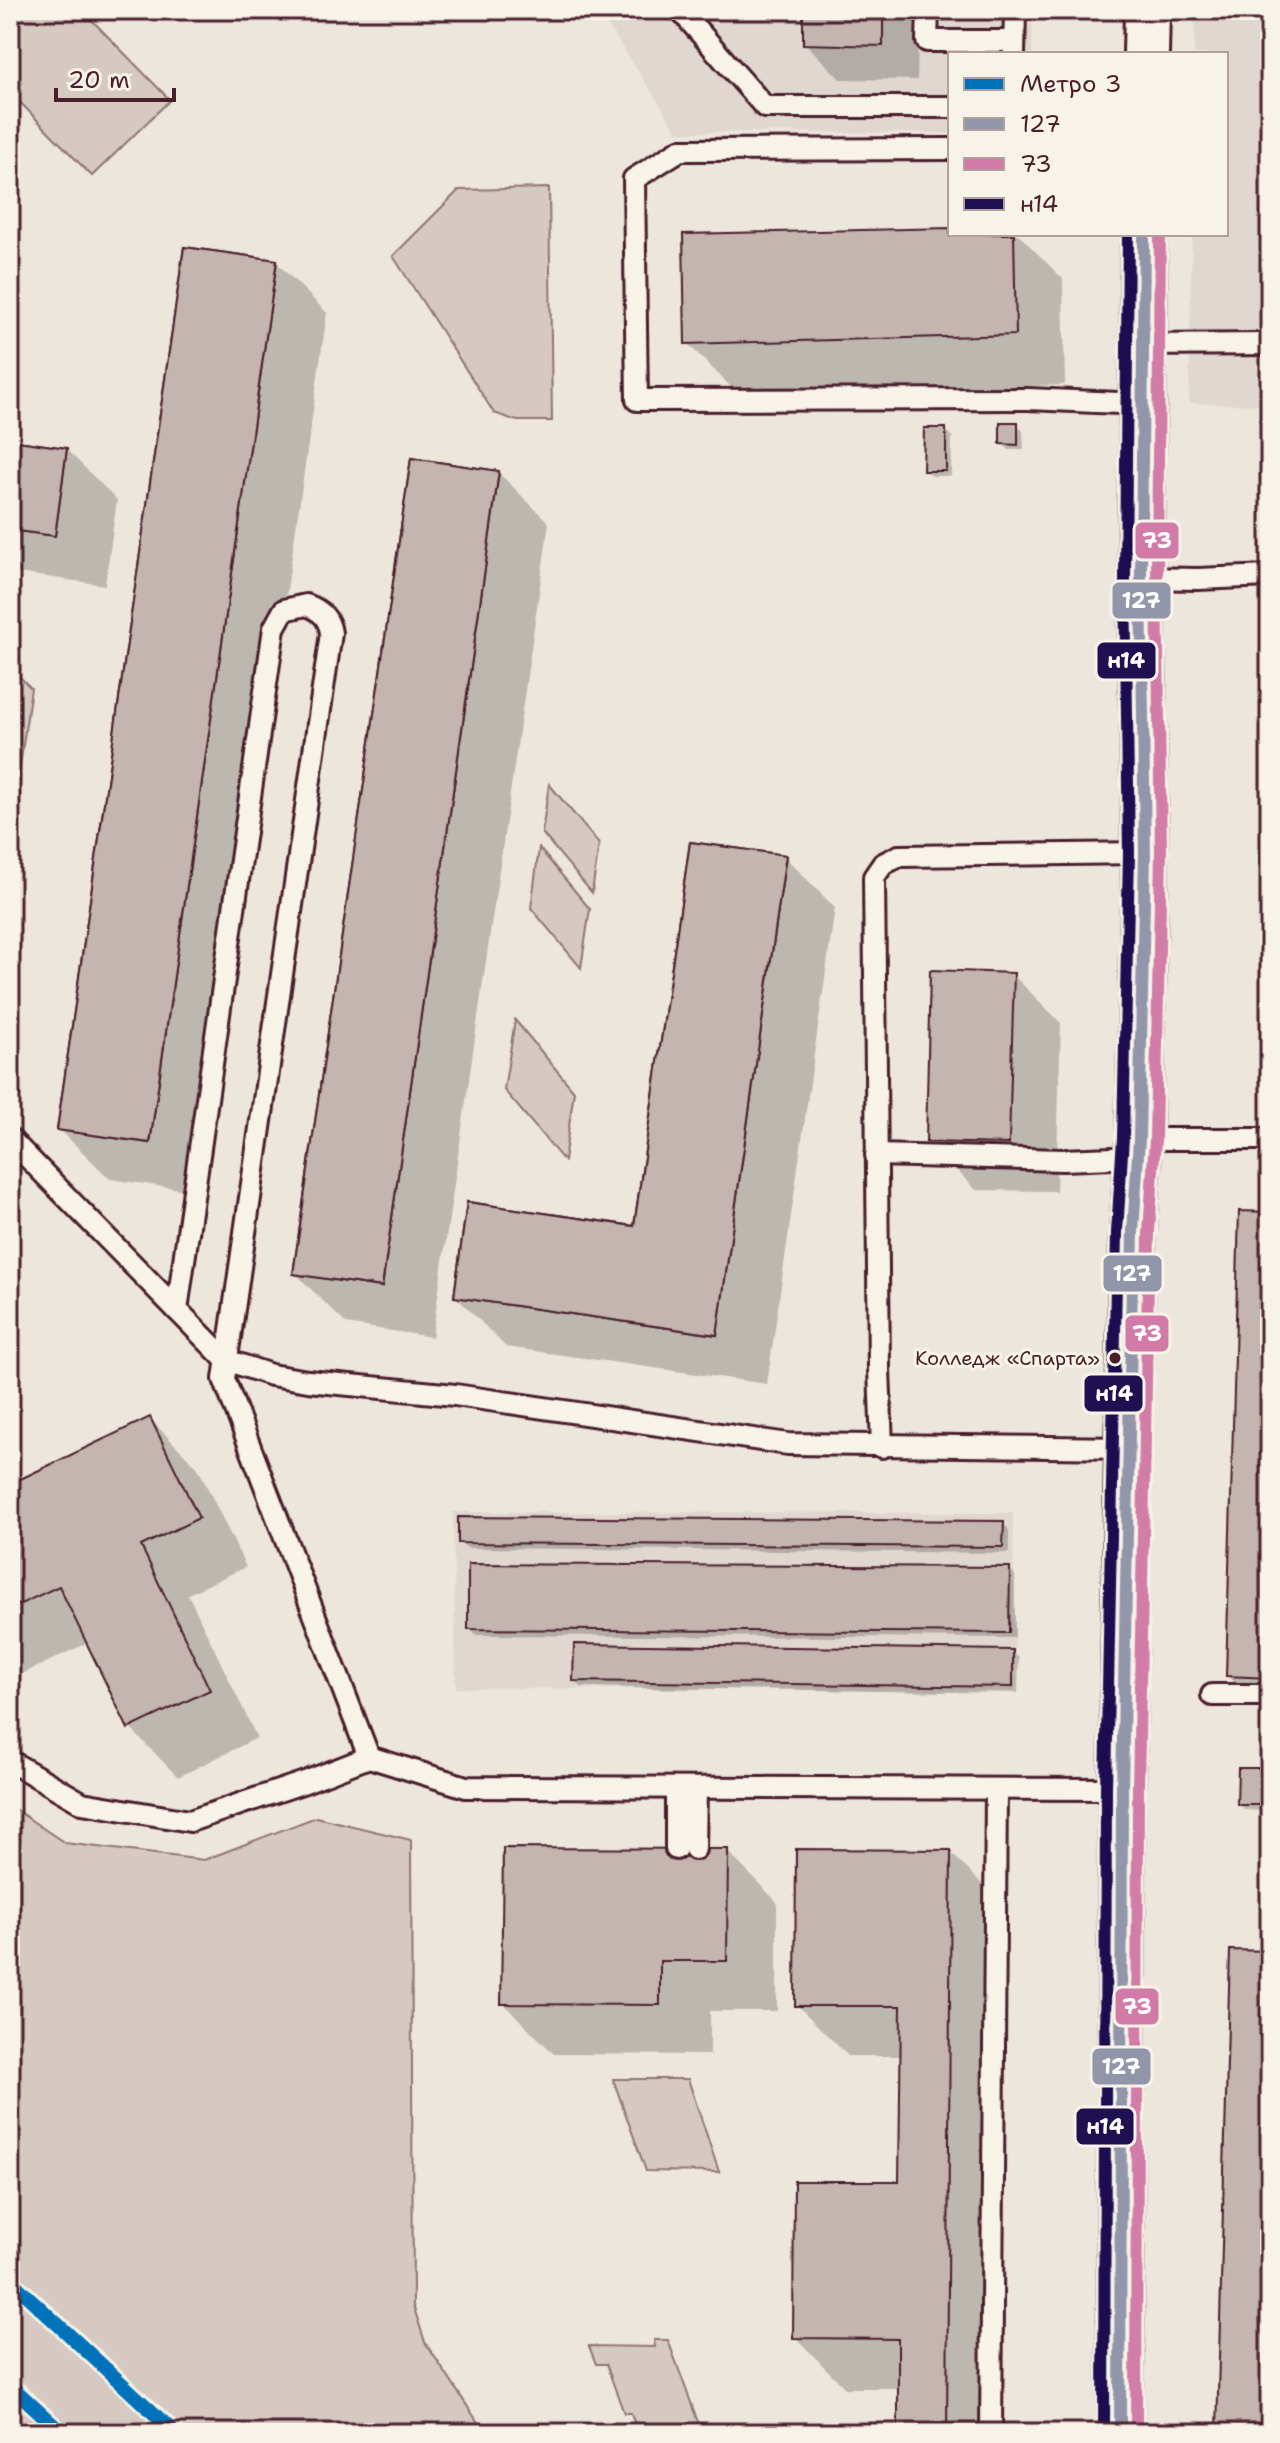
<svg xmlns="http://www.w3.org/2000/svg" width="1280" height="2443" font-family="'Shantell Sans',sans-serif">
<rect width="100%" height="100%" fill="#ece6dd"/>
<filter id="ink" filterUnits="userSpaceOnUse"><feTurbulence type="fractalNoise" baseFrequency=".0125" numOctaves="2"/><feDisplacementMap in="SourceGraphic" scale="16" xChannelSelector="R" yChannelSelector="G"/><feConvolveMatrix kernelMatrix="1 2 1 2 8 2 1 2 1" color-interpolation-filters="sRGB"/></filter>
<g filter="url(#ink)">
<g fill="#e0d7d0">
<polygon points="598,10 1032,10 1032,54 950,54 950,133 678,132"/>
<polygon points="1195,10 1270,10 1270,405 1189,403 1192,234 1226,234 1226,54 1194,54"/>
<polygon points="453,1512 1013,1513 1015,1691 456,1688"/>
</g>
<g fill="#d5c9c2" stroke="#907476" stroke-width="2">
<polygon points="10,10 82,10 170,100 92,176 10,92"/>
<polygon points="549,188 552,421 517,421 494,413 393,256 459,190"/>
<polygon points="10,667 31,688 17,788 10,781"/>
<polygon points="549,784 599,844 592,893 542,833"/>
<polygon points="539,848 590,909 581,968 531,908"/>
<polygon points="515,1020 574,1091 564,1161 504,1090"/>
<polygon points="10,1806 65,1843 204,1860 316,1817 411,1840 413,2305 425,2342 485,2433 10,2433"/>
<polygon points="613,2079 688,2079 719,2172 646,2171"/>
<polygon points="654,2340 668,2340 702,2433 638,2433 631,2413 624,2413 606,2364 596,2364 589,2346 655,2347"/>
</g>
<g fill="#0003">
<polygon points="805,10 919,10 917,80 840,79 805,43"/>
<polygon points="950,230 950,234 1018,234 1063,279 1065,385 737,393 687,343"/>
<polygon points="276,262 327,313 200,1192 110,1179 59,1129"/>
<polygon points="1017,424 1023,431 1024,450 1009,450 1002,443"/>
<polygon points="946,430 952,436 951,476 932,476 925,470"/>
<polygon points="10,442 66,449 117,500 105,585 10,572"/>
<polygon points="498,472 549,523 432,1337 346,1324 296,1274"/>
<polygon points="785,857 835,908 767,1384 506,1347 456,1297 636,1228"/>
<polygon points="1013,975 1061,1023 1056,1191 976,1190 928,1141"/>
<polygon points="1270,1214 1270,1718 1228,1676"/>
<polygon points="150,1419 198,1468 246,1567 188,1594 257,1738 178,1777 130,1728 89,1642 10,1680 10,1486"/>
<polygon points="1003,1523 1009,1530 1009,1553 467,1548 460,1542"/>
<polygon points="1009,1569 1015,1575 1015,1638 476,1635 470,1629"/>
<polygon points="1012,1652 1019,1658 1018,1693 581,1687 575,1681"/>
<polygon points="1270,1770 1270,1811 1245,1810 1239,1804"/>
<polygon points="727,1851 777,1902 777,2011 710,2011 710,2055 554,2054 503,2003"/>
<polygon points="950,1852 1001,1903 997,2433 900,2433 900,2388 845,2388 795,2337 901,2183 903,2056 848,2056 797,2005"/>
<polygon points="1270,1953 1270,2433 1222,2433 1219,2430"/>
</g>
<g fill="#c4b5b0" stroke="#4a1f2b" stroke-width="2">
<polygon points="803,10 883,10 883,46 803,44"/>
<polygon points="950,228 950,234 1014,234 1016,335 685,344 683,234"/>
<polygon points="184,247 277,260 150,1143 57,1130"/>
<polygon points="184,247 277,260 150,1143 57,1130"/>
<polygon points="1000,422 1018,422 1018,445 1000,444"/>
<polygon points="924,428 946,428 946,471 923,471"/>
<polygon points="10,440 67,448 55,536 10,530"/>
<polygon points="10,440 67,448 55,536 10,530"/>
<polygon points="411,458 499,471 382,1287 293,1274"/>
<polygon points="411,458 499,471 382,1287 293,1274"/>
<polygon points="690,842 786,855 717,1335 454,1297 467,1202 634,1226"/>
<polygon points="690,842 786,855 717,1335 454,1297 467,1202 634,1226"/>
<polygon points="930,970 1014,973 1009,1144 926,1142"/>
<polygon points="1239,1211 1270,1212 1270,1678 1226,1676"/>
<polygon points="150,1417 199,1518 141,1546 210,1690 128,1729 59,1586 10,1609 10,1484"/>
<polygon points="458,1517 1004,1521 1003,1547 458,1543"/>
<polygon points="468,1564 1010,1567 1009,1633 468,1629"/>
<polygon points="574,1644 1013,1650 1013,1687 573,1681"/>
<polygon points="1238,1768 1270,1768 1270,1805 1237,1805"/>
<polygon points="503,1848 728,1849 727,1961 660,1961 660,2005 501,2004"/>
<polygon points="796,1849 951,1850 947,2433 898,2433 898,2339 793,2338 794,2181 899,2181 901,2006 795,2006"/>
<polygon points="1230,1950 1270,1951 1270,2432 1217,2431"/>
</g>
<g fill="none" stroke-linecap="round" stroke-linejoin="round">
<defs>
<g id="service">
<polyline points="680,10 765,107 950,107"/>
<polyline points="928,10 927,41 1014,41"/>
<polyline points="1014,54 1015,10"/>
<polyline points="950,149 680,150 634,179 637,400 1028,399 1142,404"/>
<polyline points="1141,345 1270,344"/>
<polyline points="1141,578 1198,579 1270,576"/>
<polyline points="10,1139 226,1360 271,1375 308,1381 455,1395 788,1444 1128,1448"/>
<polyline points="1139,1139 1270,1139"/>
<polyline points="876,1155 1063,1160 1138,1157"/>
<path d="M177 1310 274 628 284 610 306 605C321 610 329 618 331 633L224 1379 369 1757 466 1787 1122 1789"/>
<polyline points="882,1447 879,1369 874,877 883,864 899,856 1145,853"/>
<polyline points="1212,1695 1270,1695"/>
<polyline points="10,1761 82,1803 190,1821 305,1782 369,1757"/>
<polyline points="676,1849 676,1788"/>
<polyline points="695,1849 696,1788"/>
<polyline points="991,2433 996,1790"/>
</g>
<g id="tertiary">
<polyline points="1146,54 1147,10"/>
<polyline points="1120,2433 1122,1789 1128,1448 1133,1232 1139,1139 1145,853 1141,578 1144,234"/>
</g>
</defs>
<use href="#service" stroke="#4a1f2b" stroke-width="26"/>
<use href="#tertiary" stroke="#4a1f2b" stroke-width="50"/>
<use href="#service" stroke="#f7f3e8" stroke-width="20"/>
<use href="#tertiary" stroke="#f7f3e8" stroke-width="44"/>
<defs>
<polyline id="bus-1" points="1120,2433 1122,1789 1133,1232 1139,1139 1145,853 1141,578 1144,234"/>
<polyline id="bus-2" points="1136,2433 1138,1789 1149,1233 1155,1139 1161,853 1157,578 1160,234"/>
<polyline id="bus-3" points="1104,2433 1106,1789 1117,1232 1123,1138 1129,853 1125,578 1128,234"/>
</defs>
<use href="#bus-1" stroke="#f7f3e8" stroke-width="18"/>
<use href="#bus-2" stroke="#f7f3e8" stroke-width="18"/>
<use href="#bus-3" stroke="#f7f3e8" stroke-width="18"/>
<use href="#bus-1" stroke="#9296aa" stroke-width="12"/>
<use href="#bus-2" stroke="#d27ba8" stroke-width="12"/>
<use href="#bus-3" stroke="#1f1051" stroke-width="12"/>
<defs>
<g id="metro-1">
<polyline points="10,2280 175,2433"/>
<polyline points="10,2385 62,2433"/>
</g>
</defs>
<use href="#metro-1" stroke="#f7f3e8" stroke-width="20"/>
<use href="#metro-1" stroke="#0072ba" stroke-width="14"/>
</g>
</g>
<circle fill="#4a1f2b" stroke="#f7f3e8" stroke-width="3" cx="1115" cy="1358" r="7"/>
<g text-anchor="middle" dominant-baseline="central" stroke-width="6" stroke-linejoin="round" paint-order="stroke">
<g font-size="20" fill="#4a1f2b" stroke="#f7f3e8" text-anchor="end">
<text x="1100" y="1358">Колледж «Спарта»</text>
</g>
</g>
<g stroke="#f7f3e8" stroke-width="3">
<rect x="1134" y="521" width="46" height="39" rx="8" fill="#d27ba8"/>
<rect x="1111" y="581" width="61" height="39" rx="8" fill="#9296aa"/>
<rect x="1096" y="641" width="61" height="39" rx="8" fill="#1f1051"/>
<rect x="1102" y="1254" width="61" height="39" rx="8" fill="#9296aa"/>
<rect x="1124" y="1314" width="46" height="39" rx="8" fill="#d27ba8"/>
<rect x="1083" y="1374" width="61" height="39" rx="8" fill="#1f1051"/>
<rect x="1114" y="1987" width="46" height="39" rx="8" fill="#d27ba8"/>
<rect x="1091" y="2047" width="61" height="39" rx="8" fill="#9296aa"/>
<rect x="1075" y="2107" width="60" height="39" rx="8" fill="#1f1051"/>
</g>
<g font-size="22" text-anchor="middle" font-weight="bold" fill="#fff">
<text x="1157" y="548">73</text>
<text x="1141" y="608">127</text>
<text x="1126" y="668">н14</text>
<text x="1132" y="1281">127</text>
<text x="1147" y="1341">73</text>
<text x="1114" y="1401">н14</text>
<text x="1137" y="2014">73</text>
<text x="1121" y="2074">127</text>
<text x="1105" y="2134">н14</text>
</g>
<rect width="1280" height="2443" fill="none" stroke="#f7f3e8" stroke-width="40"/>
<rect x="20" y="20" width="1240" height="2403" fill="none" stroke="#4a1f2b" stroke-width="3" filter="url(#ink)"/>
<rect x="948" y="52" width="280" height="184" fill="#f7f3e8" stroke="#b29e9c" stroke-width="2"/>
<rect x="964" y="78" width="40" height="12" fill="#0072ba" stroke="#b29e9c" stroke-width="2"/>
<text x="1020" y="92" font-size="24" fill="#4a1f2b">Метро 3</text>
<rect x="964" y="118" width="40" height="12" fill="#9296aa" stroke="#b29e9c" stroke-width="2"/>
<text x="1020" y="132" font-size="24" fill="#4a1f2b">127</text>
<rect x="964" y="158" width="40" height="12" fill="#d27ba8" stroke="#b29e9c" stroke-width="2"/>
<text x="1020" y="172" font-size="24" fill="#4a1f2b">73</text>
<rect x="964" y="198" width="40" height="12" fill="#1f1051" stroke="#b29e9c" stroke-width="2"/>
<text x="1020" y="212" font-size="24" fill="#4a1f2b">н14</text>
<path d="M56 88v12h118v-12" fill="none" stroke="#4a1f2b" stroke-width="4"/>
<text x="68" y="88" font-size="24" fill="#4a1f2b" stroke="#f7f3e8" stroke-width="6" paint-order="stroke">20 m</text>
</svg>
